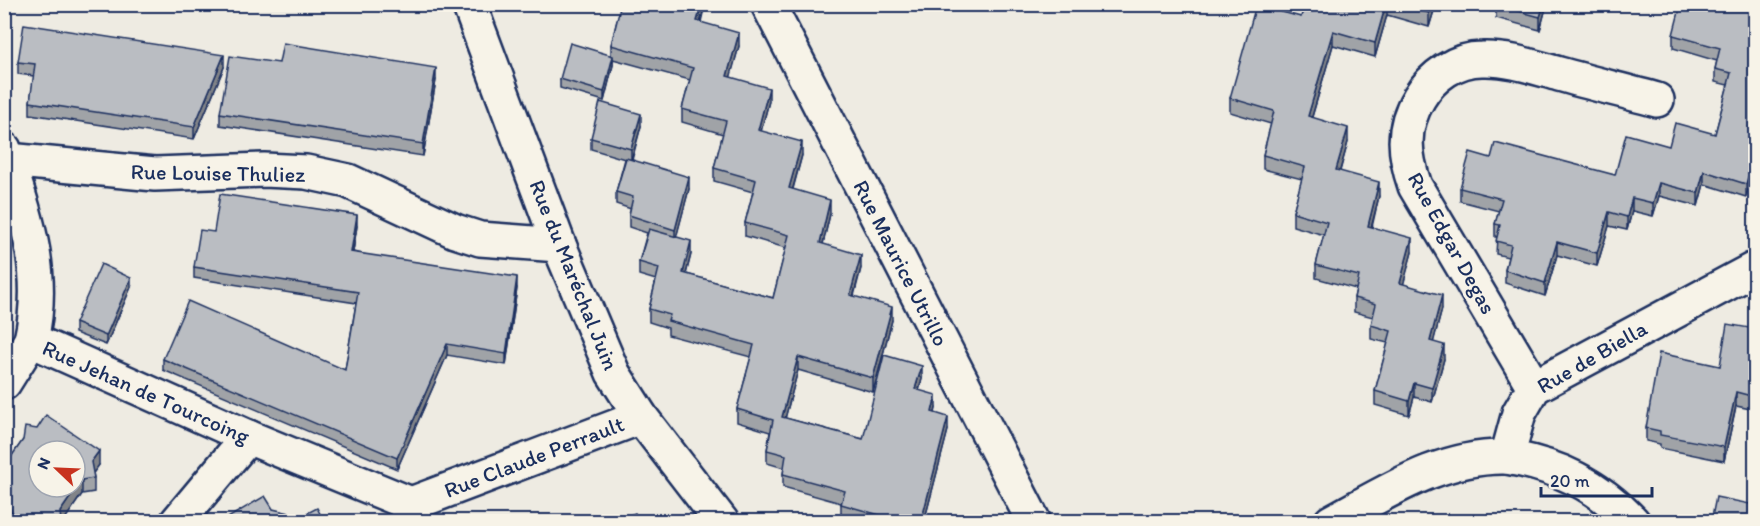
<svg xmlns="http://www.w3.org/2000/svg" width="1760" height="526" font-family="Itim,sans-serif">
<rect width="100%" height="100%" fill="#eeebe2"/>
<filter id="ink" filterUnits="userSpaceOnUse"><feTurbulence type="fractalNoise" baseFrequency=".0167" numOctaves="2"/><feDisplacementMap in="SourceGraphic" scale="12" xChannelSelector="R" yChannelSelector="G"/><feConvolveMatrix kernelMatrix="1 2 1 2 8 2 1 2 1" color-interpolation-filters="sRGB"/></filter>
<g filter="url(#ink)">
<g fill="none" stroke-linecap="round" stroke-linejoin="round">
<defs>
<g id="minor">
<polyline points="469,4 559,245 613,373 641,417 722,522"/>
<polyline points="768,4 1034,522"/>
<path d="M4 149C25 214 47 271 31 340L248 437 411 504"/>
<polyline points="8,160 155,174 264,170 306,172 348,181 455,231 480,239 559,245"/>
<polyline points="4,383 31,340"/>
<path d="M1534 387 1415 186C1404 154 1401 128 1419 98 1432 76 1456 59 1482 59 1508 58 1534 67 1559 74 1591 83 1624 91 1657 100"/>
<path d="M1507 457C1558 466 1597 484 1633 522"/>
<polyline points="177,522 248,437"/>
<polyline points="406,522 411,504 641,417"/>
<path d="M1331 522C1387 492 1442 455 1507 457L1519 413 1534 387 1756 268"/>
</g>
</defs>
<use href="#minor" stroke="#1b2f5e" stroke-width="38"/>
<use href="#minor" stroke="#f7f3e8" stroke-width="33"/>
</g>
<g fill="#a0a3a7" stroke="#1b2f5e" stroke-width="1.5">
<polygon points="621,4 705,4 701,22 739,46 730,77 769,101 761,131 802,155 793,189 830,214 823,244 861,268 854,296 892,320 873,392 798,370 785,418 863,439 922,379 919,390 936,408 935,413 948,430 924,522 855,522 841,518 841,503 783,487 783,474 784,468 767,463 767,450 770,432 737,422 737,409 751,357 668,335 668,328 649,322 649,309 656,280 639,275 639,262 647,233 629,227 629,215 631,209 616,204 616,192 625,159 591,149 591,138 641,126 632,160 689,189 676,237 691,254 686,274 773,298 786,248 745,236 745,223 753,192 714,181 714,168 723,134 682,122 682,109 690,80 613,59 613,65 604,101 560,88 560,79 611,55 611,45"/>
<polygon points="1305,4 1436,4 1429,27 1387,15 1375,57 1333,45 1312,117 1348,142 1340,171 1379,196 1372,227 1412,252 1403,284 1442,309 1433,342 1444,359 1432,402 1414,397 1409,415 1375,405 1375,391 1388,343 1371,339 1371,325 1373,317 1354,312 1354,298 1356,289 1316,278 1316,265 1324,235 1293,226 1293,212 1302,179 1263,169 1263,155 1271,124 1230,112 1230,98 1301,17"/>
<polygon points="1496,4 1547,4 1540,30 1496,18"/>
<polygon points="1755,10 1755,193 1748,191 1746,197 1704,184 1698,206 1659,196 1653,216 1632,211 1627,230 1609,226 1597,266 1557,255 1545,296 1505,283 1505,270 1508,257 1496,254 1497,237 1495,237 1495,224 1499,211 1460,201 1460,188 1491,158 1615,175 1669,146 1715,134 1728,85 1715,82 1715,69 1717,61 1673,48 1673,35"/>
<polygon points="18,62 224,67 194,139 30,114 30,102 34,76 18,74"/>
<polygon points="279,63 436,80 423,156 220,125 220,113"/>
<polygon points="357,226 353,252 517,288 506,365 447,355 397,469 163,370 163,359 345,370 356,303 194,278 194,267 214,232"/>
<polygon points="131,287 106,345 75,333 75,323"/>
<polygon points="1755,312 1755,410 1736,406 1724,461 1660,448 1660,444 1646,441 1646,428 1720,366 1749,328"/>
<polygon points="23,440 99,465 93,473 94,478 94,492 82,494 63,522 10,522 4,512 4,467"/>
</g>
<g fill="#828488" stroke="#1b2f5e" stroke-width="1.5">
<polygon points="702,4 705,4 697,35 697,21"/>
<polygon points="1386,4 1387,4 1387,15 1375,57 1375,43"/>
<polygon points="1432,4 1436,4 1429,27 1429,13"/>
<polygon points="1544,4 1547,4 1540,30 1540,17"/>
<polygon points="1333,31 1333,45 1308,130 1308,116"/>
<polygon points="739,33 739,46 727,90 727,76"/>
<polygon points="224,55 224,67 194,139 194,127"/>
<polygon points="613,56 613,65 604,101 604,92"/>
<polygon points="436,68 436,80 423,156 423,144"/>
<polygon points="769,88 769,101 758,143 758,130"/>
<polygon points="641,114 641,126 631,161 631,149"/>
<polygon points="1348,128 1348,142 1336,184 1336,170"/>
<polygon points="802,142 802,155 789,202 789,188"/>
<polygon points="1704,171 1704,184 1698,206 1698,193"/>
<polygon points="689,177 689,189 675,242 675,230"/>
<polygon points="1748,177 1748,191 1746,197 1746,184"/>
<polygon points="1379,182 1379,196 1368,240 1368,226"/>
<polygon points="1659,183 1659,196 1653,216 1653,203"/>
<polygon points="1632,198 1632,211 1627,230 1627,217"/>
<polygon points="830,200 830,214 820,256 820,243"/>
<polygon points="1609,212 1609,226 1597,266 1597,253"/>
<polygon points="357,215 357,226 351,263 351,252"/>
<polygon points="1412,238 1412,252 1400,297 1400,283"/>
<polygon points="691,241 691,254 683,286 683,273"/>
<polygon points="1557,242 1557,255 1545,296 1545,283"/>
<polygon points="861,255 861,268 850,308 850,295"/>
<polygon points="517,277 517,288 506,365 506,354"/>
<polygon points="131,278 131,287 106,345 106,336"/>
<polygon points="1442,295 1442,309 1430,355 1430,341"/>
<polygon points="892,307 892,320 873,392 873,378"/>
<polygon points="447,344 447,355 397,469 397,458"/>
<polygon points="1444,345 1444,359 1432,402 1432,388"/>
<polygon points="798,357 798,370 782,430 782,417"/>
<polygon points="922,366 922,379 915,402 915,389"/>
<polygon points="1414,383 1414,397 1409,415 1409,401"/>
<polygon points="1736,392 1736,406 1724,461 1724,447"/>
<polygon points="936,395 936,408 932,426 932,412"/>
<polygon points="948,417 948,430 924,522 921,522"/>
<polygon points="99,451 99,465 91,476 91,462"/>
<polygon points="82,480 82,494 63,522 60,522 60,512"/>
</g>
<g fill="#babdc2" stroke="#1b2f5e" stroke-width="1.5" fill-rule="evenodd">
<polygon points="621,4 702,4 697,21 739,33 727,76 769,88 758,130 802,142 789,188 830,200 820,243 861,255 850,295 892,307 873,378 798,357 782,417 863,439 884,355 922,366 915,389 936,395 932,412 948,417 921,522 904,522 841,504 845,491 783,474 786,455 767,450 773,420 737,409 754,345 668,321 670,315 649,309 659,268 639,262 649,229 691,241 683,273 773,298 789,235 745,223 756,180 714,168 726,121 682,109 693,68 611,45"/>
<polygon points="1305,4 1386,4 1375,43 1333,31 1308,116 1348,128 1336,170 1379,182 1368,226 1412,238 1400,283 1442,295 1430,341 1444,345 1432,388 1414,383 1409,401 1375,391 1391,331 1371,325 1376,304 1354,298 1359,276 1316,265 1327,222 1293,212 1305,167 1263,155 1274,111 1230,98 1256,5 1301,17"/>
<polygon points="1397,4 1432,4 1429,13"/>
<polygon points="1496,4 1544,4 1540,17 1496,5"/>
<polygon points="1681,4 1737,4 1755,10 1755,180 1748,177 1746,184 1704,171 1698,193 1659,183 1653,203 1632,198 1627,217 1609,212 1597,253 1557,242 1545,283 1505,270 1511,245 1496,241 1500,225 1495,224 1502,199 1460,188 1470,152 1491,158 1495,143 1615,175 1626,134 1669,146 1675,123 1715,134 1731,73 1715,69 1720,48 1673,35"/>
<polygon points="24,24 224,55 194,127 30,102 35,64 18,62"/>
<polygon points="283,43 436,68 423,144 220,113 230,56 279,63"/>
<polygon points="570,43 613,56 604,92 560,79"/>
<polygon points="600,102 641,114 631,149 591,138"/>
<polygon points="626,158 689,177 675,230 629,215 633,197 616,192"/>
<polygon points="220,194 357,215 351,252 517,277 506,354 447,344 397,458 163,359 188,301 345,370 358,292 194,267 200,230 214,232"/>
<polygon points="101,264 131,278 106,336 75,323"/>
<polygon points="1752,311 1755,312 1755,397 1736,392 1724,447 1660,435 1660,431 1646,428 1659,353 1720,366 1727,324 1749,328"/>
<path d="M46 415 99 451 91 462 94 478 82 480 60 512 61 522H18L4 498V467L23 440 25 427 37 429ZM39 451H75V487H39Z"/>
<polygon points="265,496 273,509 302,516 317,508 324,521 327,522 221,522"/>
<polygon points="1716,497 1755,505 1755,522 1711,522"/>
<polygon points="635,513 638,522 612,522"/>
<polygon points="595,516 597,522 582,522"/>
</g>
</g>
<g text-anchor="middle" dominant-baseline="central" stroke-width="6" stroke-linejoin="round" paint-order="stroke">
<g font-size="22" fill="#1b2f5e" stroke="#f7f3e8">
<text transform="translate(218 173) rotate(1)">Rue Louise Thuliez</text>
<text transform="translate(1452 243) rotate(61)">Rue Edgar Degas</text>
<text transform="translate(901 263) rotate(63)">Rue Maurice Utrillo</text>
<text transform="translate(574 275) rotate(68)">Rue du Maréchal Juin</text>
<text transform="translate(1592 357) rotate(-30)">Rue de Biella</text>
<text transform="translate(146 392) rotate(24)">Rue Jehan de Tourcoing</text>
<text transform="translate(534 457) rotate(-21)">Rue Claude Perrault</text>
</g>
</g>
<rect width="1760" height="526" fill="none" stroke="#f7f3e8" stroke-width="24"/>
<rect x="12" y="12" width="1736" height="502" fill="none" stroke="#1b2f5e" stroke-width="2" filter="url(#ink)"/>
<g transform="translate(57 469) rotate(293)"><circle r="28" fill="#f7f3e8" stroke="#9fa5b1" stroke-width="1.5"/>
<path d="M0-4.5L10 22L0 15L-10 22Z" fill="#c8321e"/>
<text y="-9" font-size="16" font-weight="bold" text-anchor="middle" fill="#1b2f5e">N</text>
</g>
<path d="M1541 487v9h111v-9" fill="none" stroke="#1b2f5e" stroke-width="3"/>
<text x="1550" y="487" font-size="18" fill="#1b2f5e" stroke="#f7f3e8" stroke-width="4.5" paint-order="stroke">20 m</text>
</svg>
